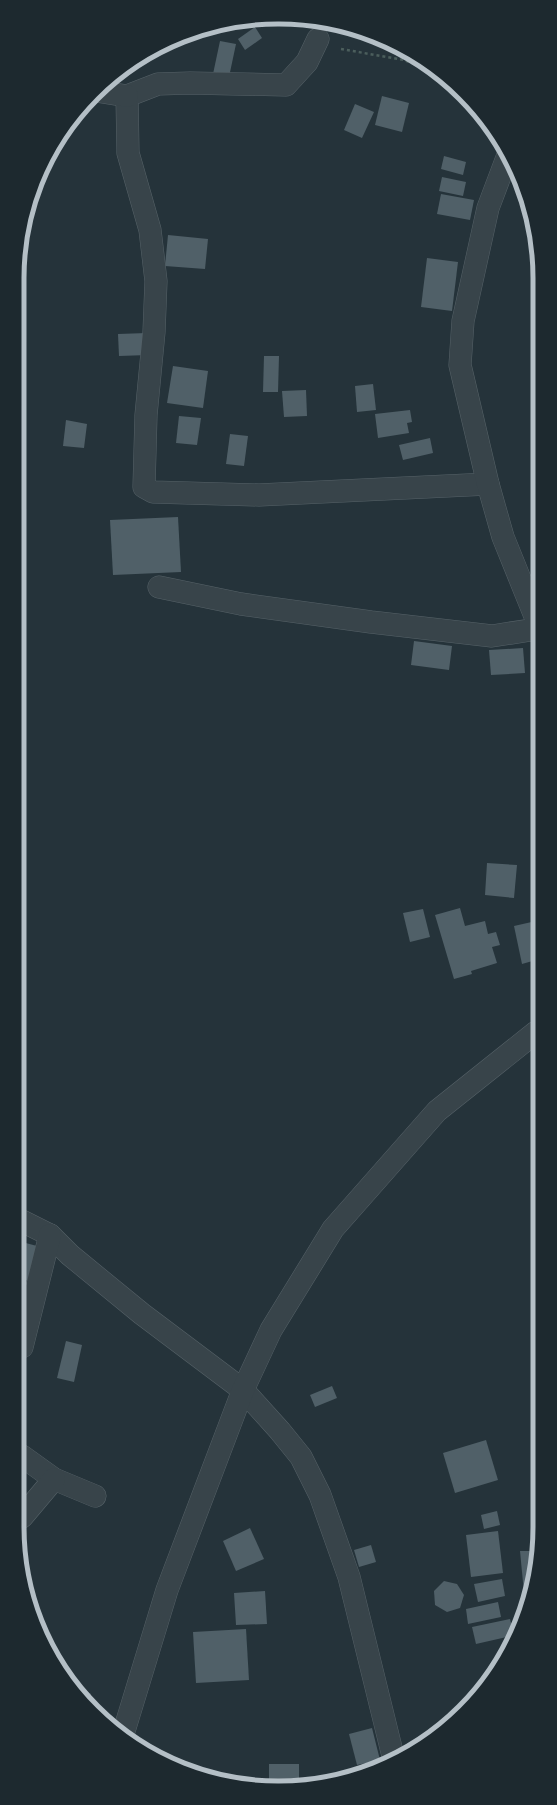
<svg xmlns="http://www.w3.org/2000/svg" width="557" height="1805" font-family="Raleway,sans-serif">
<rect width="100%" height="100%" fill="#25333a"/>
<g fill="#506068">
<polygon points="210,27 207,36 195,32"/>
<polygon points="255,27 262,38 245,50 238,39"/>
<polygon points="220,41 236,44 229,77 213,74"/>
<polygon points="382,96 409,103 402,132 375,125"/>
<polygon points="355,104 374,112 362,138 344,130"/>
<polygon points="444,156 466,162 463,175 441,169"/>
<polygon points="442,177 466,182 463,196 439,191"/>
<polygon points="441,194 474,200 470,220 437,214"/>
<polygon points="168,235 208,239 205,269 165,266"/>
<polygon points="427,258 458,262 452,311 421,307"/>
<polygon points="147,333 148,355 119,356 118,334"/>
<polygon points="264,356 279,356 278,392 263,392"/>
<polygon points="173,366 208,371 203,408 167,403"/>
<polygon points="373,384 376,410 357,412 355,386"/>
<polygon points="306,390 307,416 284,417 282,391"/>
<polygon points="410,410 412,422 407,423 409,433 378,438 375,414"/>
<polygon points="179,416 201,418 197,445 176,443"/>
<polygon points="66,420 87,424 84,448 63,446"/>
<polygon points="230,434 248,436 244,466 226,464"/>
<polygon points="430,438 433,453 403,460 399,445"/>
<polygon points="178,517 181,572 113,575 110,520"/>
<polygon points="414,641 452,646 449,670 411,665"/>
<polygon points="523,648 525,673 491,675 489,650"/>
<polygon points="487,863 517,865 514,898 485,895"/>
<polygon points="460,908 465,926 485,921 488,934 496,932 500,945 492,947 497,963 471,971 472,974 454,979 435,915"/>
<polygon points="423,909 430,937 410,942 403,913"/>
<polygon points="536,921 536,960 522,964 514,926"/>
<polygon points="22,1242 37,1246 29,1281 22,1279"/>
<polygon points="66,1341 82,1345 74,1382 57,1378"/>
<polygon points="332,1386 337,1398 315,1407 310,1395"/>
<polygon points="486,1440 498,1480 455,1493 443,1453"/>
<polygon points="497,1511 500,1525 484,1529 481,1515"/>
<polygon points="250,1528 264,1559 236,1571 223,1541"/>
<polygon points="498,1531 503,1573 471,1577 466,1535"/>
<polygon points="371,1545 376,1562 359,1567 354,1550"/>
<polygon points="520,1551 531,1551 534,1581 529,1593 524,1593"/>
<polygon points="502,1579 505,1596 478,1602 474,1584"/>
<polygon points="444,1581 457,1584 464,1595 460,1608 447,1612 435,1605 434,1591"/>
<polygon points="265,1591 267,1624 236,1625 234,1593"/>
<polygon points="498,1602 501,1617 468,1624 466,1609"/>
<polygon points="510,1619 513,1631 511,1636 476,1644 472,1627"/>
<polygon points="246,1629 249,1680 196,1683 193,1632"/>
<polygon points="71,1682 91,1694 86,1702 82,1699"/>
<polygon points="372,1728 380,1760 357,1765 349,1734"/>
<rect x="269" y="1764" width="30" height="23"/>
</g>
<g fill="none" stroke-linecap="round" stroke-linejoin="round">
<defs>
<g id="minor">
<polyline points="318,39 307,62 286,85 190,83 158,84 127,96 128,153 150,230 156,281 154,332 146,415 144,487 153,492 259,495 488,484"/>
<polyline points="96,91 127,96"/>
<polyline points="508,155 488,208 463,321 460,365 488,484 503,537 537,621"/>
<polyline points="159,587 241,604 371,622 492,636 537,629"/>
<polyline points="22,1221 50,1235 70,1255 142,1314 243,1390 280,1431 301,1457 320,1495 349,1577 393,1756"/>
<polyline points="22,1347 50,1235"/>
<polyline points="22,1456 54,1479 95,1496"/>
<polyline points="22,1517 54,1479"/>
<polyline points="124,1731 167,1590 243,1390 271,1330 333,1229 437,1111 536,1032"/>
</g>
</defs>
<use href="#minor" stroke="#566268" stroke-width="23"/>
<polyline stroke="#4b5e5c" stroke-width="2.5" stroke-dasharray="3 3" stroke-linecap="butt" points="341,49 404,60 435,72"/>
<use href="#minor" stroke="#38444a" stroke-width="22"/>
</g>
<path d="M0 0H557V1805H0ZM278 24H279A254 254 0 0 1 533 278V1527A254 254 0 0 1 279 1781H278A254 254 0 0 1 24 1527V278A254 254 0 0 1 278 24Z" fill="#1d292f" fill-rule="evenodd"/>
<path fill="none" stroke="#b4bfc6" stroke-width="5" d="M278 24H279A254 254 0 0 1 533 278V1527A254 254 0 0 1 279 1781H278A254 254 0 0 1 24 1527V278A254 254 0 0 1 278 24Z"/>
</svg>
